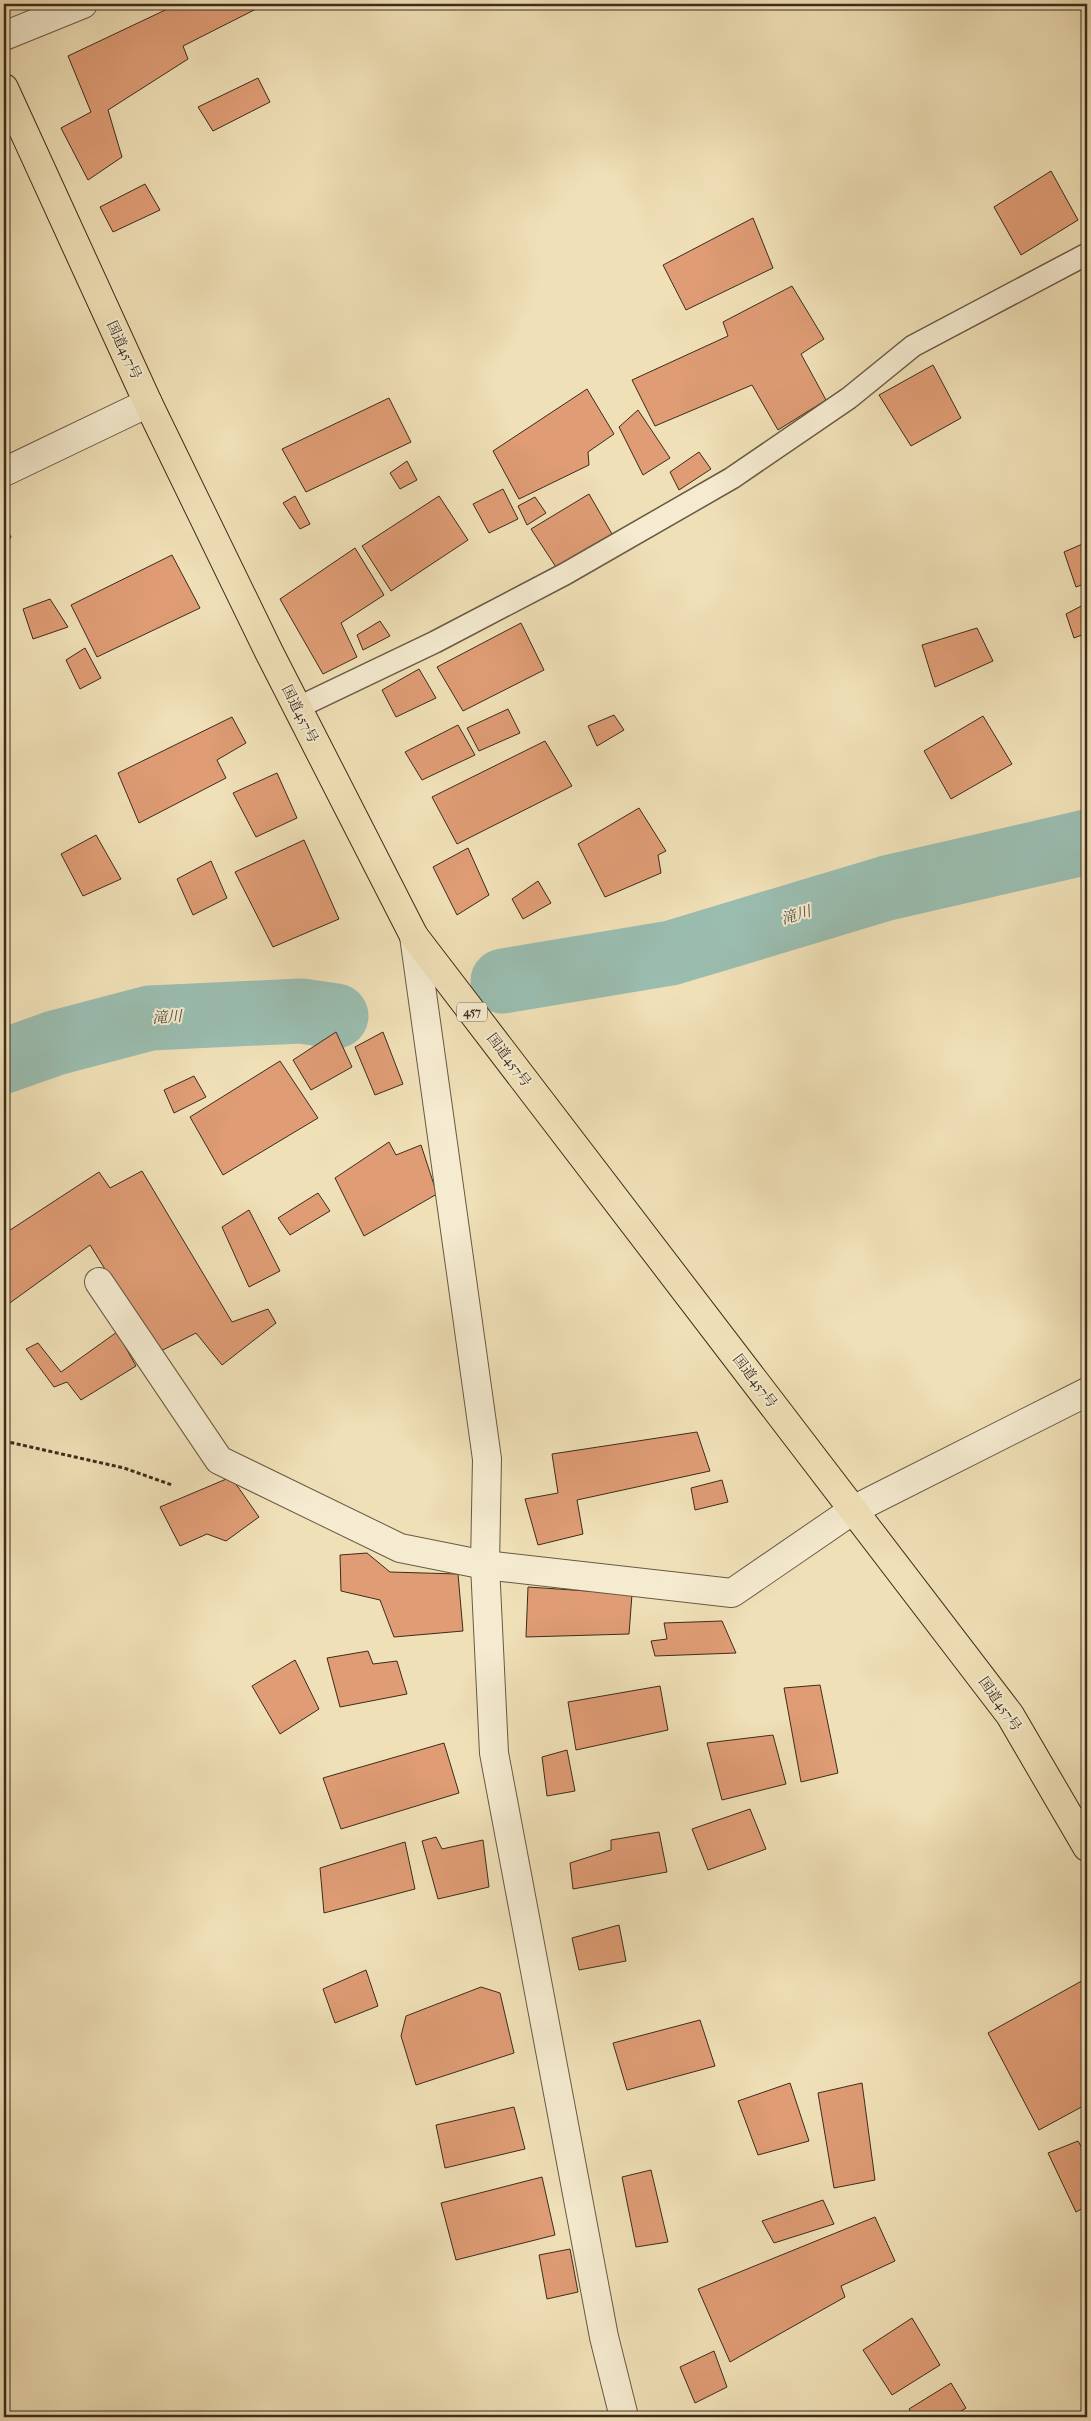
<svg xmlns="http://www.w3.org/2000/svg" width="1091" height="2421" font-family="'IM FELL French Canon','Noto Serif JP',serif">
<rect width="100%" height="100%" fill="#f0e0b7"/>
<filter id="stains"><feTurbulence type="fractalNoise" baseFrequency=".004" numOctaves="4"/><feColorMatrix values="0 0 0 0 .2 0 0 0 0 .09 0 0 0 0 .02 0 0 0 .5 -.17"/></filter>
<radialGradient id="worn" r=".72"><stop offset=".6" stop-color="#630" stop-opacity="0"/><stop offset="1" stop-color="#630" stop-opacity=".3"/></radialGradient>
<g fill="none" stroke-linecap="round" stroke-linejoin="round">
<g stroke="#9abdb0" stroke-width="65">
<polyline points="503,981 671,953 887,888 1087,842"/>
<polyline points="4,1061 55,1043 150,1018 301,1011 336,1016"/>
</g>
</g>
<g fill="#df9c75" stroke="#3c2c1c">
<polygon points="178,4 266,4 183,46 188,59 108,110 122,157 88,180 61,128 91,112 68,56"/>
<polygon points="258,78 270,102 213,131 198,107"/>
<polygon points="1051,171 1078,220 1021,255 994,207"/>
<polygon points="145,184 160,210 113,232 100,207"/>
<polygon points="753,218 773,268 686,310 663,265"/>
<polygon points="792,286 824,339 801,354 826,400 778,430 752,385 655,426 632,380 728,336 723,322"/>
<polygon points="933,365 961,418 911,446 879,395"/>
<polygon points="587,389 614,434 588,452 589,465 519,499 493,451"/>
<polygon points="389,398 411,442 306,492 282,449"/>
<polygon points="638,410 670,458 643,475 619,427"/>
<polygon points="699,452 711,469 679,490 670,472"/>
<polygon points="407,461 417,480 400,489 390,473"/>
<polygon points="503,489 518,519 489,533 473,504"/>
<polygon points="589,494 612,534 556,567 531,529"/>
<polygon points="295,496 310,524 300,529 283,503"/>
<polygon points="439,496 468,540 391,591 362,546"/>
<polygon points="535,497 546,513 527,525 518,506"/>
<polygon points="4,524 11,537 4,546"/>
<polygon points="1087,542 1087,583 1076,587 1064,552"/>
<polygon points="355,548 384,595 341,623 357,657 323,674 280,599"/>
<polygon points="172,555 200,608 97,657 71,605"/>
<polygon points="50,599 68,627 33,639 23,609"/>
<polygon points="1087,603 1087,633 1074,638 1066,614"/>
<polygon points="380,621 390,636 363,650 357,635"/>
<polygon points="521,623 544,670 463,711 437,667"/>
<polygon points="977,628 993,661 935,687 922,645"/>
<polygon points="85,648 101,678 80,689 66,660"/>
<polygon points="419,669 436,698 396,717 382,690"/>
<polygon points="508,709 520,733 479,751 467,728"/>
<polygon points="614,715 624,730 597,746 588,726"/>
<polygon points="983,716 1012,764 951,799 924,751"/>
<polygon points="232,717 246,743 217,760 226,778 139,823 118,773"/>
<polygon points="458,725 475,755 422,780 405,752"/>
<polygon points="545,741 572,786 457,844 432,797"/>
<polygon points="4,773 9,785 4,787"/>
<polygon points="277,773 297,818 256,837 233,793"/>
<polygon points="639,808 666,851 658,855 661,873 605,897 578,844"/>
<polygon points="96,835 121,879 83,896 61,854"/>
<polygon points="304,840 339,919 273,947 235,872"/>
<polygon points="468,848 489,895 457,915 433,867"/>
<polygon points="211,861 227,898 193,915 177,879"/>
<polygon points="538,881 551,903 523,919 512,899"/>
<polygon points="336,1032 352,1067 311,1090 293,1060"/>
<polygon points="383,1032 403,1084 375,1095 355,1047"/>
<polygon points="280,1061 318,1118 223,1175 190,1117"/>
<polygon points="194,1076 206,1097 174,1113 164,1090"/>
<polygon points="389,1142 396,1155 421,1145 437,1194 364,1236 335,1178"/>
<polygon points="142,1171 232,1322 268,1309 276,1323 222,1365 196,1333 157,1353 90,1245 7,1305 4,1300 4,1234 99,1172 110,1188"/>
<polygon points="318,1193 330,1211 290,1235 278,1218"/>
<polygon points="249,1210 280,1271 249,1287 222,1227"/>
<polygon points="117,1332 136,1366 81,1400 67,1382 54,1387 26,1349 38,1343 61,1372"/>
<polygon points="697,1432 710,1471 577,1500 583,1534 538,1545 525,1499 558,1493 552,1454"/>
<polygon points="231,1477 259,1517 226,1541 207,1534 180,1546 160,1507"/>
<polygon points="722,1480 728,1502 695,1510 691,1488"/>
<polygon points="367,1553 390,1572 458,1574 463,1631 394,1637 380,1600 341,1591 340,1555"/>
<polygon points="528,1587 632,1594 629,1634 526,1637"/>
<polygon points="722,1621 736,1653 655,1656 651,1641 667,1639 664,1623"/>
<polygon points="368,1651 373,1664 397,1661 407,1694 340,1707 327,1658"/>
<polygon points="295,1660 319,1709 280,1734 252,1686"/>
<polygon points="820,1685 838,1773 801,1782 784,1688"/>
<polygon points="660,1686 668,1730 576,1750 568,1702"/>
<polygon points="773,1735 786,1784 722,1800 707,1743"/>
<polygon points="444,1743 459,1793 341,1829 323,1778"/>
<polygon points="567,1750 575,1791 547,1796 542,1757"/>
<polygon points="750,1809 766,1849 708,1870 692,1829"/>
<polygon points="659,1832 667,1872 573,1889 570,1863 611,1850 611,1840"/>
<polygon points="436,1837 442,1849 483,1840 489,1887 438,1899 422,1841"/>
<polygon points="405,1842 415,1889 324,1913 320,1868"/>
<polygon points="619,1925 626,1961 579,1970 572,1938"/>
<polygon points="366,1970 378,2006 335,2023 323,1989"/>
<polygon points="1087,1978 1087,2104 1039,2130 988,2033"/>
<polygon points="481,1987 500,1993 514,2053 416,2085 401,2036 406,2016"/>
<polygon points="700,2020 715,2066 627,2090 613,2043"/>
<polygon points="790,2083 809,2141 758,2155 738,2101"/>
<polygon points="862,2083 875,2180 834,2188 818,2093"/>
<polygon points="514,2107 525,2149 445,2168 436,2125"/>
<polygon points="1078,2141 1087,2157 1087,2206 1076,2212 1048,2153"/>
<polygon points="651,2170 668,2242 636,2247 622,2177"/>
<polygon points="542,2177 555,2235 456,2260 441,2203"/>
<polygon points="823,2200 834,2224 774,2243 762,2221"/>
<polygon points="875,2217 895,2261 841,2286 845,2297 730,2362 698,2289"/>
<polygon points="570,2249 578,2292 547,2299 539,2255"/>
<polygon points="912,2318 940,2365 892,2395 863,2350"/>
<polygon points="714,2351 727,2387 695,2403 680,2367"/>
<polygon points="951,2383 966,2408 952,2417 914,2417 909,2409"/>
</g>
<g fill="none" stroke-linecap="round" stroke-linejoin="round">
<defs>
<polyline id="service" points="297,708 435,642 565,574 732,478 849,398 913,346 1087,254"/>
<g id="minor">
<polyline points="4,36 83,4"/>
<polyline points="4,472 148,403"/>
<polyline points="99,1282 219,1460 400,1548 485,1565 732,1593 853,1510 1087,1392"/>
</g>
<polyline id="tertiary" points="414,936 487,1459 485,1565 494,1753 604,2337 624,2417"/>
<polyline id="trunk" points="4,88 148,403 269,652 414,936 1010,1715 1087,1847"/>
</defs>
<use href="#service" stroke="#695943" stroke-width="24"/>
<use href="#minor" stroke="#695943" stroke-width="30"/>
<use href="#tertiary" stroke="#695943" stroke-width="30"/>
<use href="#trunk" stroke="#3c2c1c" stroke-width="30"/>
<polyline stroke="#3c2c1c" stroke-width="3" stroke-dasharray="4 2.5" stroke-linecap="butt" points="4,1441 124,1468 172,1485"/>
<use href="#service" stroke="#f5ebd0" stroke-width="21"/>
<use href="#minor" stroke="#f5ebd0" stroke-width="28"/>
<use href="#tertiary" stroke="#f5ebd0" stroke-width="28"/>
<use href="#trunk" stroke="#f0e0b7" stroke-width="28"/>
</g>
<g text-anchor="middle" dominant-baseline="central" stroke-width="4" stroke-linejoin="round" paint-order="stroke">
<rect fill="#f5ebd0" stroke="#746552" stroke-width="1" x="457" y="1002.5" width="30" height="19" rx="4"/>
<g font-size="12" font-weight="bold" fill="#3c2c1c">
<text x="472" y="1012">457</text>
</g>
<g font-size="14" fill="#3c2c1c" stroke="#f5ebd0">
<text transform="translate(124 350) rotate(65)">国道457号</text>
<text transform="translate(300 714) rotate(63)">国道457号</text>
<text transform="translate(509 1060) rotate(53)">国道457号</text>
<text transform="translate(755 1381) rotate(53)">国道457号</text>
<text transform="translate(1000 1704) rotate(55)">国道457号</text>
</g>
<g font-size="15" font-style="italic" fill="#545041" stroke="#f5ebd0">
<text transform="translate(796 915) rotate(-17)">滝川</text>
<text transform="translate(167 1017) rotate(-4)">滝川</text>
</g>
</g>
<rect width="1091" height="2421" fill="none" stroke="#f0e0b7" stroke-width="20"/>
<rect x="5" y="5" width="1081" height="2411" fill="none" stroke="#3c2c1c" stroke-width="2.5"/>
<rect x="10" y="10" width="1071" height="2401" fill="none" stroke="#3c2c1c"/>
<rect width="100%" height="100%" filter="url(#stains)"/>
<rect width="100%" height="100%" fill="url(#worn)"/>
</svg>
